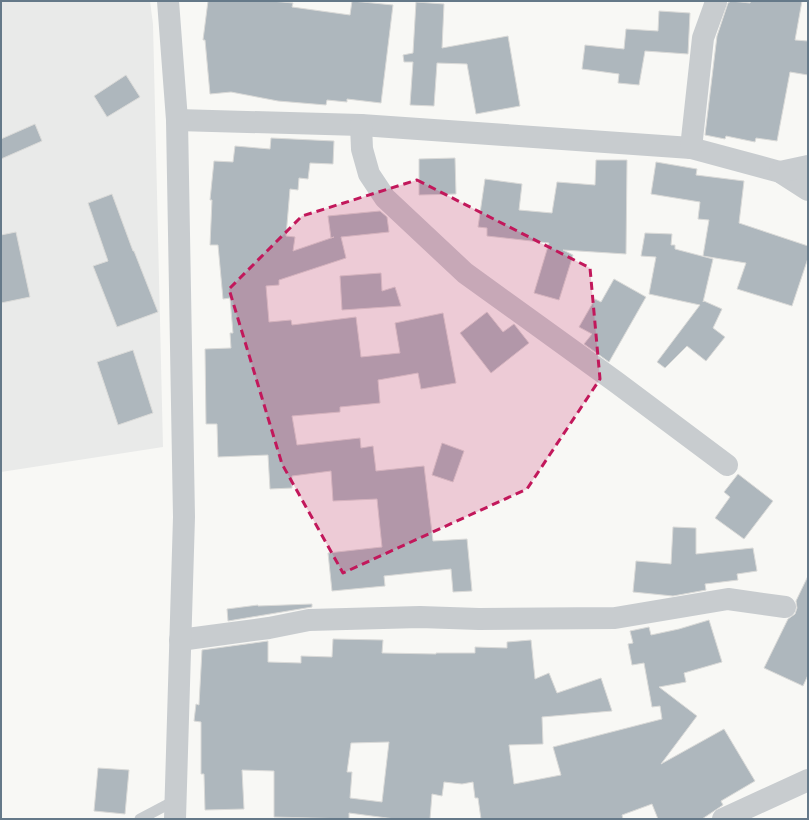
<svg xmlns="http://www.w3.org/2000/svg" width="809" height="820" font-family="'Space Grotesk',sans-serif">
<rect width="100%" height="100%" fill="#f8f8f5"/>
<polygon fill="#e9eae9" points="1,1 150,1 153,24 163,447 1,472"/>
<g fill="#aeb7bd" stroke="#dadad8" fill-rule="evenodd">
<polygon points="208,1 271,1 293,3 292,7 350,15 352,1 393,5 381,103 347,99 347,102 327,100 326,105 278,101 231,92 210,94 205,40 203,40"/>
<polygon points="731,1 750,3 751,1 802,1 795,40 808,41 808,75 790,72 777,141 756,138 755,142 726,136 725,139 705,135 717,36 728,3"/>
<polygon points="416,2 444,4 442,48 508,36 520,106 476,114 467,64 437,63 434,106 410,105 413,62 404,62 403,55 413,53"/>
<polygon points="659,11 690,13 688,54 645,51 639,85 618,83 619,74 582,69 585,45 624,49 626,29 658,31"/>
<polygon points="126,75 140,97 107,117 94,96"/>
<polygon points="35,124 42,141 1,159 1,139"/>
<polygon points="271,138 334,141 333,164 310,163 308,179 299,178 298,190 290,189 286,236 295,237 293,251 334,237 331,238 328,216 380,211 387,217 389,232 341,237 346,258 279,280 279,285 266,286 269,322 291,320 292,325 356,317 361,357 400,353 395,323 443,313 456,383 421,389 418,373 378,380 380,403 340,407 340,412 292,416 297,445 360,438 361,448 373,446 376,471 424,466 433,541 467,539 472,591 453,592 451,569 384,576 385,586 332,591 328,553 382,547 377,499 333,501 331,471 292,476 292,488 270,489 268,455 218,457 217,424 206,424 205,349 231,348 230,333 233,333 230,298 223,299 218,245 210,245 212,200 210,200 214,161 233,162 235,146 270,149"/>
<polygon points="455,158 456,194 419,195 419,159"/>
<polygon points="596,160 627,160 626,254 563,250 573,255 559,300 534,293 549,243 487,236 487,228 478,227 485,179 522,184 519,210 552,213 557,182 595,185"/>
<polygon points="656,162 697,169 696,175 744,181 739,223 808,246 808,258 792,306 737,289 746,263 703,256 709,220 698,219 700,202 651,194"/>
<polygon points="112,194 133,251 134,251 158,312 117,327 93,266 108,261 88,203"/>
<polygon points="16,232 30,297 1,303 1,235"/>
<polygon points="645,233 672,234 671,245 675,245 675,249 713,259 703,302 704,301 722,309 713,328 725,337 706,361 687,346 665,368 657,362 700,305 649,294 656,257 641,256"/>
<polygon points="381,273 382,291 395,287 401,306 342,310 340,276"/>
<polygon points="614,279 646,297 609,362 584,344 592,334 579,327 595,299 601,302"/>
<polygon points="487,312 503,332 514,324 529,343 491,373 460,333"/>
<polygon points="133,350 153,413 118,425 97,362"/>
<polygon points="442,443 464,451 453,482 432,475"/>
<polygon points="738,474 773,501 744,539 715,518 730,497 724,492"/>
<polygon points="673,527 696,528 696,554 753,548 757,571 737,574 738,580 705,584 706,590 673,596 633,592 636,561 671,564"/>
<polygon points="808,576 808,675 803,686 764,668 788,619 795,614 797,608 796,601"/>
<polygon points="312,604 312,607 228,621 227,609 258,605 258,606"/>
<path d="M709 620 722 662 684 673 686 682 659 687 697 716 661 764 724 729 755 781 721 801 723 805 702 819H658L652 804 622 815 623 819H481L478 798H475L473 782 462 784 444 782 442 796 432 794 430 819H395L349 813V819L274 817V771L242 770 244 809 205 810 204 774H201V722L194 721 196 704 199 705 202 650 268 641V662L301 663V656L332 657 333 639 383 640 382 653 436 654V653H475V647L507 648V642L531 640 535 679 549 673 557 693 601 678 612 711 542 717 543 744 509 745 514 784 561 775 553 747 662 719 660 706 652 707 644 663 632 665 628 644 633 643 630 631 649 627 651 635 679 629ZM389 742 382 802 350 798 352 772H347L351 743Z"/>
<polygon points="98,768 129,770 125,814 94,811"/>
</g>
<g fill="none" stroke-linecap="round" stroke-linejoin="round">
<polyline stroke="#c8cccf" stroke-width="11" points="140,819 176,800"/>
<g stroke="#c8cccf" stroke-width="22">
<polyline points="177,120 361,125 691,148 780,172 808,190"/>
<polyline points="361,125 362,149 369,174 385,198 465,273 616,382 727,465"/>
<polyline points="691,148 703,38 716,2"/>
<polyline points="780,172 808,166"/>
<polyline points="180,640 269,628 309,620 420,617 479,619 615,618 728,599 785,607"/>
<polyline points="723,819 808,780"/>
</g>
<polyline stroke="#c8cccf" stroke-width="22" points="168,1 177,120 184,517 175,819"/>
</g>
<path fill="#c2185b" fill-opacity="0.2" stroke="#c2185b" stroke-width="3" stroke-dasharray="8 5" stroke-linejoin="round" d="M417 180 590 268 600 379 527 489 343 573 282 464 229 289 302 216Z"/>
<rect width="809" height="820" fill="none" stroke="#657989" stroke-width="4"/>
</svg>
